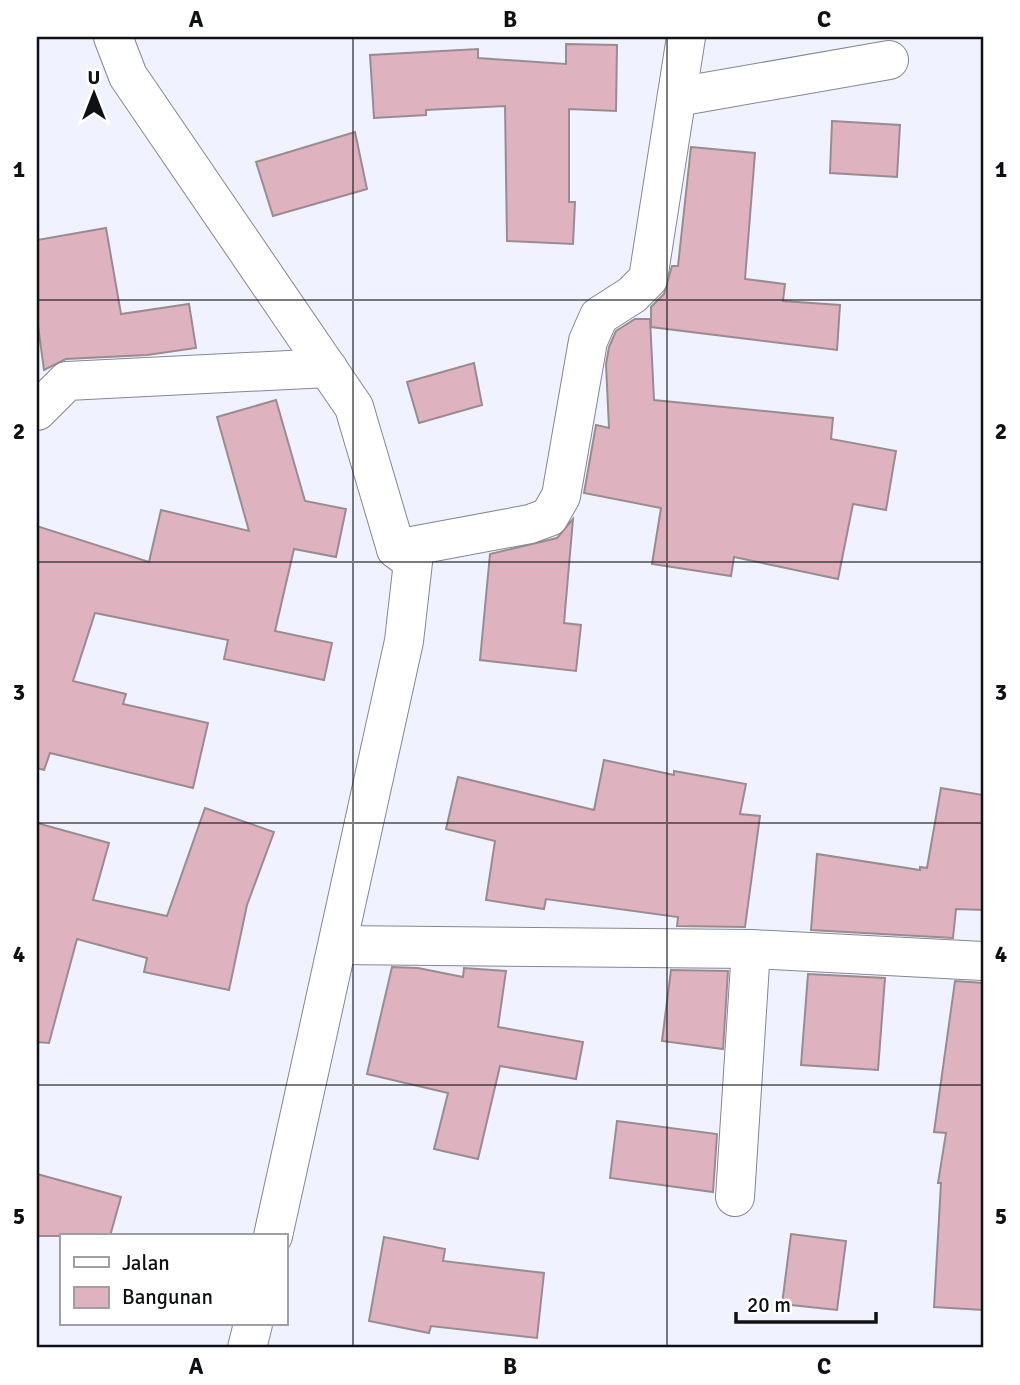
<svg xmlns="http://www.w3.org/2000/svg" width="1020" height="1385" font-family="Signika,sans-serif">
<rect width="100%" height="100%" fill="#f0f3ff"/>
<g fill="#dfb2c0" stroke="#998c90" stroke-width="2">
<polygon points="566,44 617,45 616,111 569,109 569,202 575,202 573,244 507,241 505,106 426,110 426,115 374,118 370,55 478,49 478,58 566,64"/>
<polygon points="832,121 900,125 897,177 830,173"/>
<polygon points="355,132 367,189 273,216 256,162"/>
<polygon points="691,147 755,153 745,279 785,284 783,301 840,305 837,350 651,327 651,307 664,294 672,266 678,266"/>
<polygon points="106,228 121,314 189,304 196,348 147,355 66,359 44,370 37,318 37,240"/>
<polygon points="635,319 650,319 654,400 833,418 831,439 896,451 886,510 853,504 838,579 734,557 731,576 652,564 661,508 584,493 596,425 609,428 606,364 609,347 616,331"/>
<polygon points="474,363 482,405 419,423 407,382"/>
<polygon points="276,400 305,501 346,509 336,557 294,549 275,631 332,643 324,680 224,659 228,640 95,613 73,681 126,694 123,704 208,723 193,788 50,753 44,770 37,768 37,526 149,562 161,510 249,531 217,417"/>
<polygon points="573,519 564,623 581,625 576,671 480,660 490,554 557,538"/>
<polygon points="604,760 674,775 674,771 746,784 740,814 760,816 745,927 677,926 678,917 546,899 544,909 486,900 495,841 446,829 458,777 594,810"/>
<polygon points="941,788 983,795 983,910 956,909 953,938 811,930 817,854 920,870 920,867 927,868"/>
<polygon points="205,808 274,832 247,905 229,990 144,972 147,958 77,939 49,1043 37,1042 37,823 109,843 93,900 167,916"/>
<polygon points="392,967 418,968 463,977 464,968 506,971 498,1027 583,1042 576,1079 500,1066 478,1159 434,1149 448,1093 367,1074"/>
<polygon points="671,970 728,971 723,1049 662,1041"/>
<polygon points="808,974 885,978 878,1070 801,1065"/>
<polygon points="955,981 983,983 983,1310 934,1307 941,1183 938,1183 946,1133 934,1132"/>
<polygon points="617,1121 717,1134 713,1192 610,1178"/>
<polygon points="37,1174 121,1197 110,1236 37,1236"/>
<polygon points="791,1234 846,1241 837,1310 782,1304"/>
<polygon points="384,1237 445,1249 443,1261 544,1273 537,1338 431,1326 429,1333 369,1321"/>
</g>
<g fill="none" stroke-linecap="round" stroke-linejoin="round">
<defs>
<g id="street">
<polyline points="677,97 889,60"/>
<polyline points="37,411 67,381 328,368"/>
<polyline points="396,549 530,524 549,517 561,496 588,341 599,316 632,295 648,279 686,37"/>
<polyline points="339,945 751,949 983,961"/>
<polyline points="735,1197 751,949"/>
</g>
<g id="secondary">
<polyline points="113,37 128,76 354,407 396,549 413,562 404,641 273,1236"/>
<polyline points="247,1348 253,1324"/>
</g>
</defs>
<use href="#street" stroke="#848791" stroke-width="40"/>
<use href="#secondary" stroke="#848791" stroke-width="40"/>
<use href="#street" stroke="#fff" stroke-width="38"/>
<use href="#secondary" stroke="#fff" stroke-width="38"/>
</g>
<path fill="none" stroke="#101115" stroke-width="2" stroke-opacity="0.55" d="M353 37V1348M667 37V1348M37 300H983M37 562H983M37 823H983M37 1085H983"/>
<rect width="1020" height="1385" fill="none" stroke="#ffffff" stroke-width="77"/>
<rect x="60" y="1234" width="228" height="91" fill="#ffffff" stroke="#9fa0a1" stroke-width="2"/>
<rect x="74" y="1257" width="35" height="10" fill="#ffffff" stroke="#9fa0a1" stroke-width="2"/>
<text x="122" y="1270" font-size="21" fill="#101115">Jalan</text>
<rect x="74" y="1287" width="35" height="21" fill="#dfb2c0" stroke="#9fa0a1" stroke-width="2"/>
<text x="122" y="1304" font-size="21" fill="#101115">Bangunan</text>
<g transform="translate(94 94)" stroke="#ffffff" stroke-width="5" paint-order="stroke">
<path d="M0-5L12 26L0 18L-12 26Z" fill="#101115"/>
<text y="-10" font-size="19" font-weight="bold" text-anchor="middle" fill="#101115">U</text>
</g>
<path d="M736 1312v10h140v-10" fill="none" stroke="#101115" stroke-width="3.5"/>
<text x="747" y="1312" font-size="21" fill="#101115" stroke="#ffffff" stroke-width="5" paint-order="stroke">20 m</text>
<rect x="38" y="38" width="944" height="1308" fill="none" stroke="#101115" stroke-width="2.5"/>
<g font-size="23" text-anchor="middle" font-weight="bold" fill="#101115">
<text x="196" y="27">A</text>
<text x="510" y="27">B</text>
<text x="824" y="27">C</text>
<text x="19" y="177">1</text>
<text x="1001" y="177">1</text>
<text x="19" y="439">2</text>
<text x="1001" y="439">2</text>
<text x="19" y="700">3</text>
<text x="1001" y="700">3</text>
<text x="19" y="962">4</text>
<text x="1001" y="962">4</text>
<text x="19" y="1224">5</text>
<text x="1001" y="1224">5</text>
<text x="196" y="1374">A</text>
<text x="510" y="1374">B</text>
<text x="824" y="1374">C</text>
</g>
</svg>
